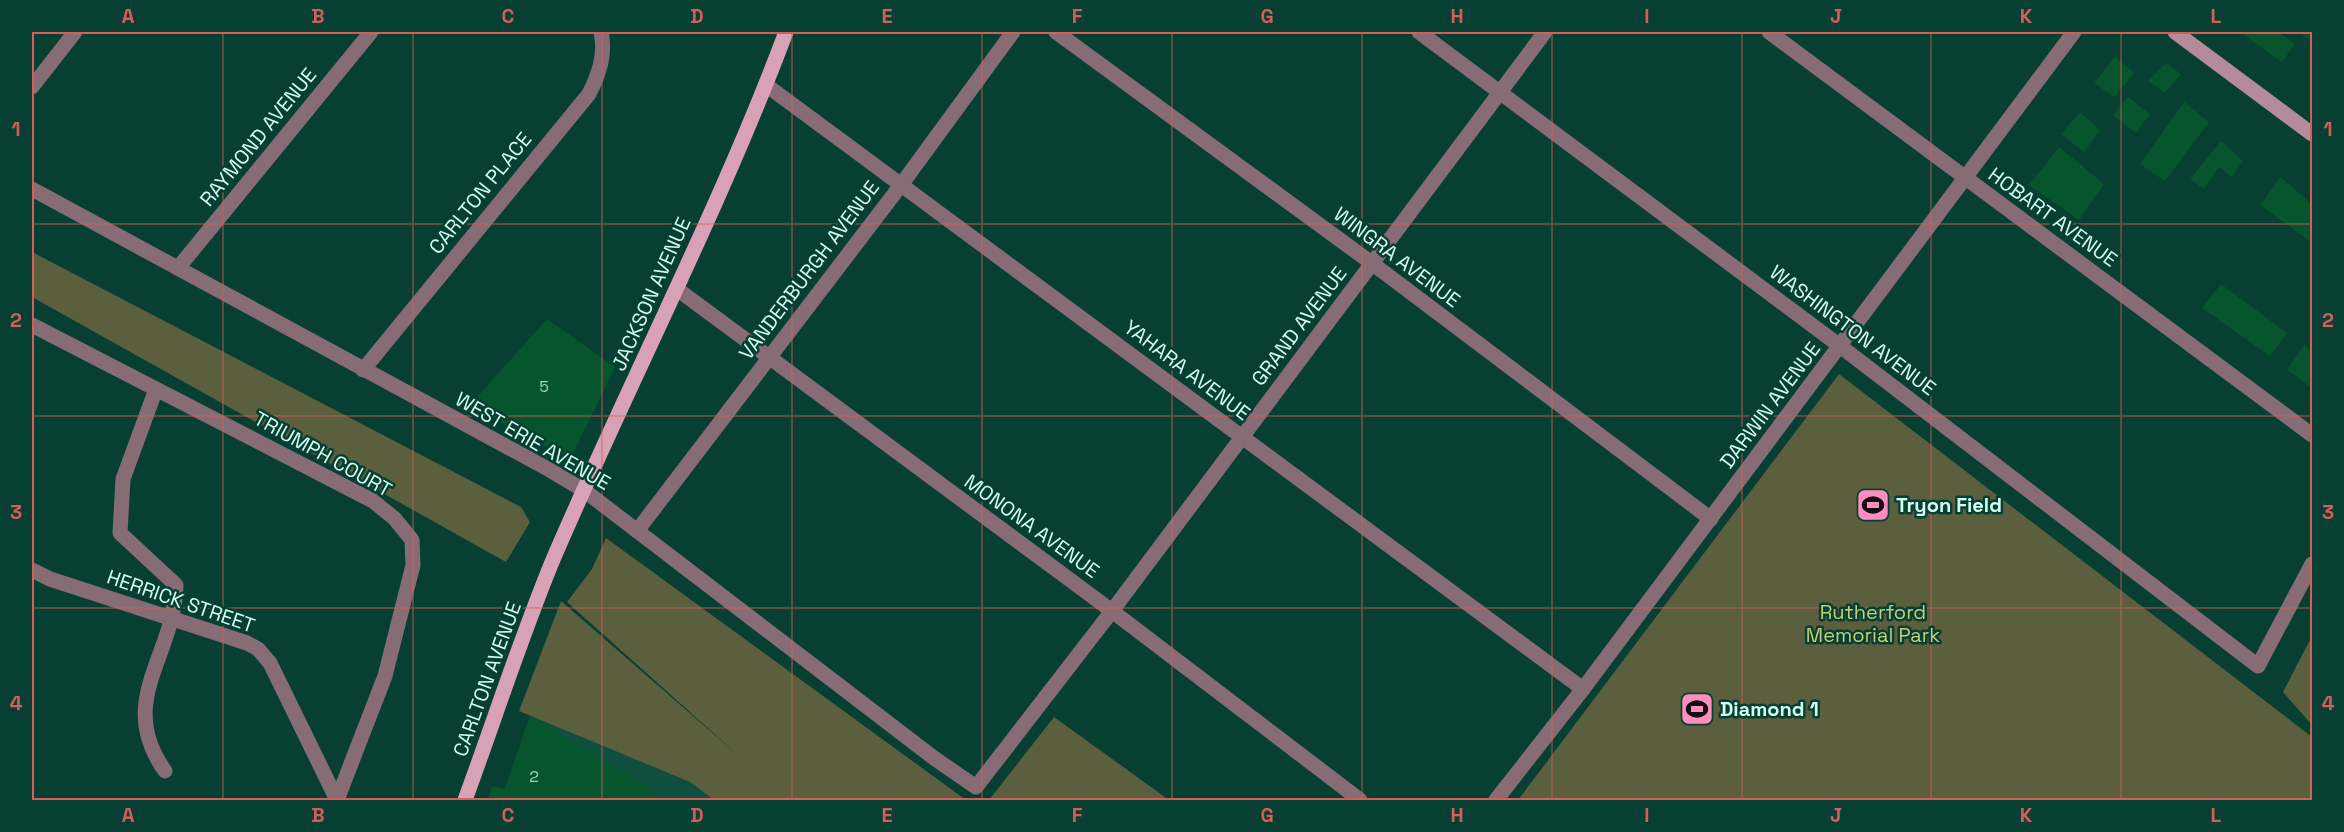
<svg xmlns="http://www.w3.org/2000/svg" width="2344" height="832" font-family="'Space Grotesk',sans-serif">
<rect width="100%" height="100%" fill="#083f33"/>
<polygon fill="#104e40" points="530,715 690,782 714,800 501,800"/>
<g fill="#5b5f3d">
<polygon points="32,252 521,507 530,522 506,562 32,297"/>
<polygon points="1839,374 2312,737 2312,800 1518,800"/>
<polygon points="606,538 966,800 714,800 690,782 519,711 561,601 739,756 567,602 592,569"/>
<polygon points="2312,636 2312,725 2283,692"/>
<polygon points="1054,717 1169,800 989,800"/>
</g>
<g fill="#06552d">
<polygon points="2240,32 2278,32 2295,44 2282,62"/>
<polygon points="2298,32 2312,32 2312,36 2310,40"/>
<polygon points="2115,57 2134,73 2114,97 2094,83"/>
<polygon points="2166,63 2181,74 2165,93 2148,81"/>
<polygon points="2128,97 2150,114 2136,133 2113,115"/>
<polygon points="2184,102 2209,122 2165,181 2140,164"/>
<polygon points="2080,112 2100,130 2084,152 2061,134"/>
<polygon points="2221,141 2243,161 2232,177 2219,167 2204,189 2190,179"/>
<polygon points="2059,147 2104,184 2079,220 2029,185"/>
<polygon points="2280,177 2312,204 2312,243 2260,205"/>
<polygon points="2221,284 2287,333 2270,356 2202,308"/>
<polygon points="547,319 615,367 570,460 469,406"/>
<polygon points="2304,345 2312,351 2312,388 2287,370"/>
<polygon points="530,715 658,793 656,800 488,800 492,786 506,789"/>
</g>
<g fill="none" stroke-linecap="round" stroke-linejoin="round">
<g stroke="#876c76" stroke-width="15">
<polyline points="1056,32 1373,264 1711,519"/>
<polyline points="1419,32 1840,346 2258,666 2312,564"/>
<polyline points="1769,32 2312,435"/>
<polyline points="766,85 1583,689"/>
<polyline points="32,87 75,32"/>
<polyline points="178,268 371,32"/>
<polyline points="677,289 1112,611 1360,800"/>
<polyline points="32,325 373,501 395,519 412,540 413,565 385,676 337,800"/>
<path d="M363 370 589 94C599 74 606 54 601 32"/>
<path d="M156 389 123 479 120 533 176 585C175 656 115 701 165 771"/>
<polyline points="585,491 934,758 976,787 1112,611 1545,32"/>
<polyline points="637,531 901,185 1013,32"/>
<polyline points="32,570 50,579 247,643 258,649 270,663 337,800"/>
<polyline points="1496,800 1583,689 2074,32"/>
</g>
<polyline stroke="#876c76" stroke-width="15" points="32,189 548,469 585,491"/>
<polyline stroke="#b58a9a" stroke-width="15" points="2175,32 2312,134"/>
<path stroke="#d8a1b6" stroke-width="15" d="M465 800C494 721 520 640 552 562 628 384 718 213 786 32"/>
</g>
<path fill="none" stroke="#d55e5a" stroke-width="1.5" stroke-opacity="0.55" d="M223 32V800M413 32V800M602 32V800M792 32V800M982 32V800M1172 32V800M1362 32V800M1552 32V800M1742 32V800M1931 32V800M2121 32V800M32 224H2312M32 416H2312M32 608H2312"/>
<defs>
<symbol id="stadium-square" viewBox="-11 -11 22 22"><rect x="-9" y="-9" width="18" height="18" rx="4" fill="#fe8ebe" stroke="#083f33"/><path d="M0-5a6.5 5 0 1 0 0 10a6.5 5 0 1 0 0-10ZM-3.5-1.8h7v3.6h-7Z" fill="#111"/></symbol>
</defs>
<g fill-rule="evenodd">
<use href="#stadium-square" x="1854" y="486" width="38" height="38"/>
<use href="#stadium-square" x="1678" y="690" width="38" height="38"/>
</g>
<g text-anchor="middle" dominant-baseline="central" stroke-width="5" stroke-linejoin="round" paint-order="stroke">
<g font-size="16" fill="#a0d4c0">
<text x="544" y="386">5</text>
<text x="534" y="776">2</text>
</g>
<g font-size="20" fill="#d3fff1" stroke="#083f33">
<text transform="translate(258 137) rotate(-51)">RAYMOND AVENUE</text>
<text transform="translate(480 193) rotate(-51)">CARLTON PLACE</text>
<text transform="translate(2053 217) rotate(36)">HOBART AVENUE</text>
<text transform="translate(1397 257) rotate(37)">WINGRA AVENUE</text>
<text transform="translate(809 270) rotate(-53)">VANDERBURGH AVENUE</text>
<text transform="translate(651 294) rotate(-66)">JACKSON AVENUE</text>
<text transform="translate(1299 326) rotate(-53)">GRAND AVENUE</text>
<text transform="translate(1853 330) rotate(37)">WASHINGTON AVENUE</text>
<text transform="translate(1187 370) rotate(37)">YAHARA AVENUE</text>
<text transform="translate(1770 405) rotate(-53)">DARWIN AVENUE</text>
<text transform="translate(533 441) rotate(30)">WEST ERIE AVENUE</text>
<text transform="translate(323 454) rotate(29)">TRIUMPH COURT</text>
<text transform="translate(1032 526) rotate(36)">MONONA AVENUE</text>
<text transform="translate(181 601) rotate(19)">HERRICK STREET</text>
<text transform="translate(487 679) rotate(-70)">CARLTON AVENUE</text>
</g>
<g font-size="20" font-weight="bold" fill="#d3fff1" stroke="#083f33" text-anchor="start">
<text x="1896" y="505">Tryon Field</text>
<text x="1720" y="709">Diamond 1</text>
</g>
<g font-size="20" fill="#c5ce77" stroke="#083f33">
<text x="1873" y="612">Rutherford<tspan x="1873" dy="23">Memorial Park</tspan></text>
</g>
</g>
<rect width="2344" height="832" fill="none" stroke="#083f33" stroke-width="66"/>
<rect x="33" y="33" width="2278" height="766" fill="none" stroke="#d55e5a" stroke-width="2"/>
<g font-size="20" text-anchor="middle" font-weight="bold" fill="#d55e5a">
<text x="128" y="23">A</text>
<text x="318" y="23">B</text>
<text x="508" y="23">C</text>
<text x="697" y="23">D</text>
<text x="887" y="23">E</text>
<text x="1077" y="23">F</text>
<text x="1267" y="23">G</text>
<text x="1457" y="23">H</text>
<text x="1647" y="23">I</text>
<text x="1836" y="23">J</text>
<text x="2026" y="23">K</text>
<text x="2216" y="23">L</text>
<text x="16" y="136">1</text>
<text x="2328" y="136">1</text>
<text x="16" y="327">2</text>
<text x="2328" y="327">2</text>
<text x="16" y="519">3</text>
<text x="2328" y="519">3</text>
<text x="16" y="710">4</text>
<text x="2328" y="710">4</text>
<text x="128" y="822">A</text>
<text x="318" y="822">B</text>
<text x="508" y="822">C</text>
<text x="697" y="822">D</text>
<text x="887" y="822">E</text>
<text x="1077" y="822">F</text>
<text x="1267" y="822">G</text>
<text x="1457" y="822">H</text>
<text x="1647" y="822">I</text>
<text x="1836" y="822">J</text>
<text x="2026" y="822">K</text>
<text x="2216" y="822">L</text>
</g>
</svg>
